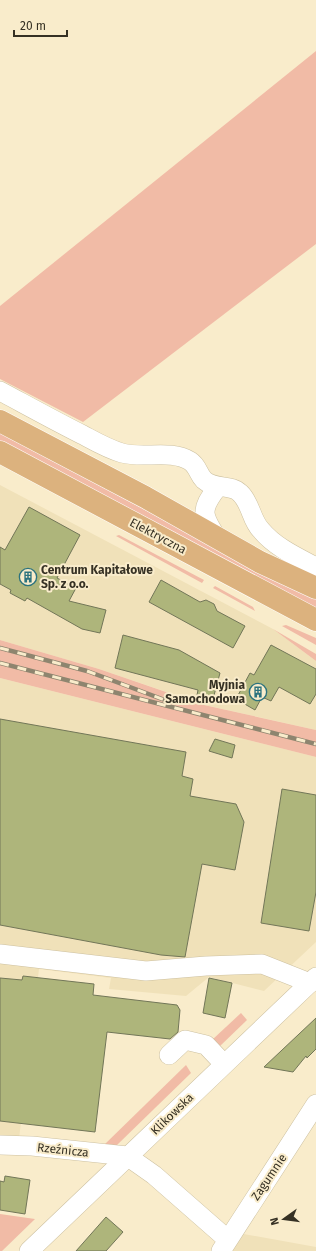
<svg xmlns="http://www.w3.org/2000/svg" width="316" height="1251" font-family="'Fira Sans',sans-serif">
<rect width="100%" height="100%" fill="#f9eccb"/>
<g fill="#f0e1b9">
<polygon points="0,485 273,629 316,661 316,730 205,705 99,669 0,640"/>
<polygon points="0,678 316,757 316,942 264,991 209,977 186,996 109,989 111,978 39,969 19,1139 0,1137"/>
<polygon points="238,1233 316,1247 316,1251 230,1251"/>
</g>
<g fill="#f1bba6">
<polygon points="316,51 316,244 83,422 0,379 0,306"/>
<polygon points="0,432 234,558 316,599 316,610 0,443"/>
<polygon points="119,535 204,580 202,583 116,536"/>
<polygon points="215,586 253,607 255,611 213,588"/>
<polygon points="286,625 316,638 316,645 282,626"/>
<polygon points="273,629 316,654 316,661"/>
<polygon points="0,640 99,669 204,705 316,730 316,757 0,678"/>
<polygon points="241,1013 247,1020 219,1047 212,1040"/>
<polygon points="186,1065 191,1073 117,1145 104,1145"/>
<polygon points="0,1214 35,1219 2,1251 0,1251"/>
</g>
<g fill="#aeb57b" stroke="#727658">
<polygon points="29,507 80,535 57,578 76,588 69,601 106,610 100,633 82,629 27,598 25,601 10,593 11,590 0,584 0,547 5,550"/>
<polygon points="161,580 200,602 206,600 214,604 217,611 245,626 233,648 149,602"/>
<polygon points="123,635 179,650 220,673 213,699 197,695 198,690 115,668"/>
<polygon points="271,645 316,669 316,694 310,704 279,687 271,701 262,697 255,710 236,699 250,673 254,675"/>
<polygon points="0,719 186,752 182,776 193,779 190,796 236,804 244,822 235,870 202,864 185,957 161,955 0,925"/>
<polygon points="215,739 235,745 232,758 209,751"/>
<polygon points="282,789 316,795 316,892 309,931 261,923"/>
<polygon points="23,976 94,984 93,995 177,1005 180,1010 178,1032 170,1039 107,1032 95,1132 0,1121 0,978 22,980"/>
<polygon points="209,978 232,983 225,1018 203,1013"/>
<polygon points="316,1018 316,1049 307,1058 306,1056 293,1072 264,1067"/>
<polygon points="5,1176 30,1180 25,1214 0,1210 0,1181 4,1182"/>
<polygon points="106,1217 123,1232 106,1251 76,1251"/>
</g>
<g fill="none" stroke-linecap="round" stroke-linejoin="round">
<defs>
<g id="minor">
<path d="M0 391C28 406 55 421 83 435 96 442 108 449 122 453 144 459 171 449 190 461 198 466 198 474 204 480 215 490 231 484 240 493 251 503 251 520 261 530 275 547 297 557 316 567"/>
<path d="M217 538C202 515 200 510 217 488"/>
<polyline points="0,954 146,971 206,966 262,964 310,983"/>
<polyline points="169,1055 185,1040 206,1045 224,1064"/>
<polyline points="0,1145 32,1146 127,1156 154,1175 227,1239"/>
<polyline points="29,1251 316,977"/>
<polyline points="221,1251 316,1104"/>
</g>
<g id="major">
<polyline points="0,421 145,497 260,562 316,588"/>
<polyline points="0,452 316,620"/>
</g>
</defs>
<use href="#minor" stroke="#cdc1a1" stroke-width="20"/>
<use href="#major" stroke="#fff" stroke-width="23"/>
<use href="#minor" stroke="#fff" stroke-width="19"/>
<use href="#major" stroke="#dcb27e" stroke-width="22"/>
<defs>
<g id="rail">
<polyline points="0,648 87,671 170,702"/>
<polyline points="0,663 316,744"/>
</g>
</defs>
<use href="#rail" stroke="#8e856f" stroke-width="4.5"/>
<use href="#rail" stroke="#f9eccb" stroke-width="3" stroke-dasharray="9" stroke-linecap="butt"/>
</g>
<defs>
<symbol id="building-ring" viewBox="-11 -11 22 22"><circle r="9.5" fill="#f9eccb" stroke="#2c737e" stroke-width="1.5"/><path d="M-4-6H4V6H1V3H-1V6H-4ZM-2.5-4.3h1.7v1.8h-1.7ZM.8-4.3h1.7v1.8H.8ZM-2.5-1h1.7V.8h-1.7ZM.8-1h1.7V.8H.8Z" fill="#2c737e"/></symbol>
</defs>
<g fill-rule="evenodd">
<use href="#building-ring" x="18" y="567" width="20" height="20"/>
<use href="#building-ring" x="248" y="682" width="20" height="20"/>
</g>
<g text-anchor="middle" dominant-baseline="central" stroke-width="4" stroke-linejoin="round" paint-order="stroke">
<g font-size="12" fill="#363124" stroke="#f9eccb">
<text transform="translate(158 536) rotate(28)">Elektryczna</text>
<text transform="translate(172 1114) rotate(-44)">Klikowska</text>
<text transform="translate(63 1150) rotate(6)">Rzeźnicza</text>
<text transform="translate(269 1177) rotate(-56)">Zagumnie</text>
</g>
<g font-size="12" font-weight="bold" fill="#363124" stroke="#f9eccb" text-anchor="start">
<text x="41" y="570">Centrum Kapitałowe<tspan x="41" dy="14">Sp. z o.o.</tspan></text>
<text x="245" y="685" text-anchor="end">Myjnia<tspan x="245" dy="14">Samochodowa</tspan></text>
</g>
</g>
<g transform="translate(284 1219) rotate(256)" stroke="#f9eccb" stroke-width="3" paint-order="stroke">
<path d="M0-3L7 15L0 10L-7 15Z" fill="#363124"/>
<text y="-6" font-size="11" font-weight="bold" text-anchor="middle" fill="#363124">N</text>
</g>
<path d="M14 30v6h53v-6" fill="none" stroke="#363124" stroke-width="2"/>
<text x="20" y="30" font-size="12" fill="#363124" stroke="#f9eccb" stroke-width="3" paint-order="stroke">20 m</text>
</svg>
